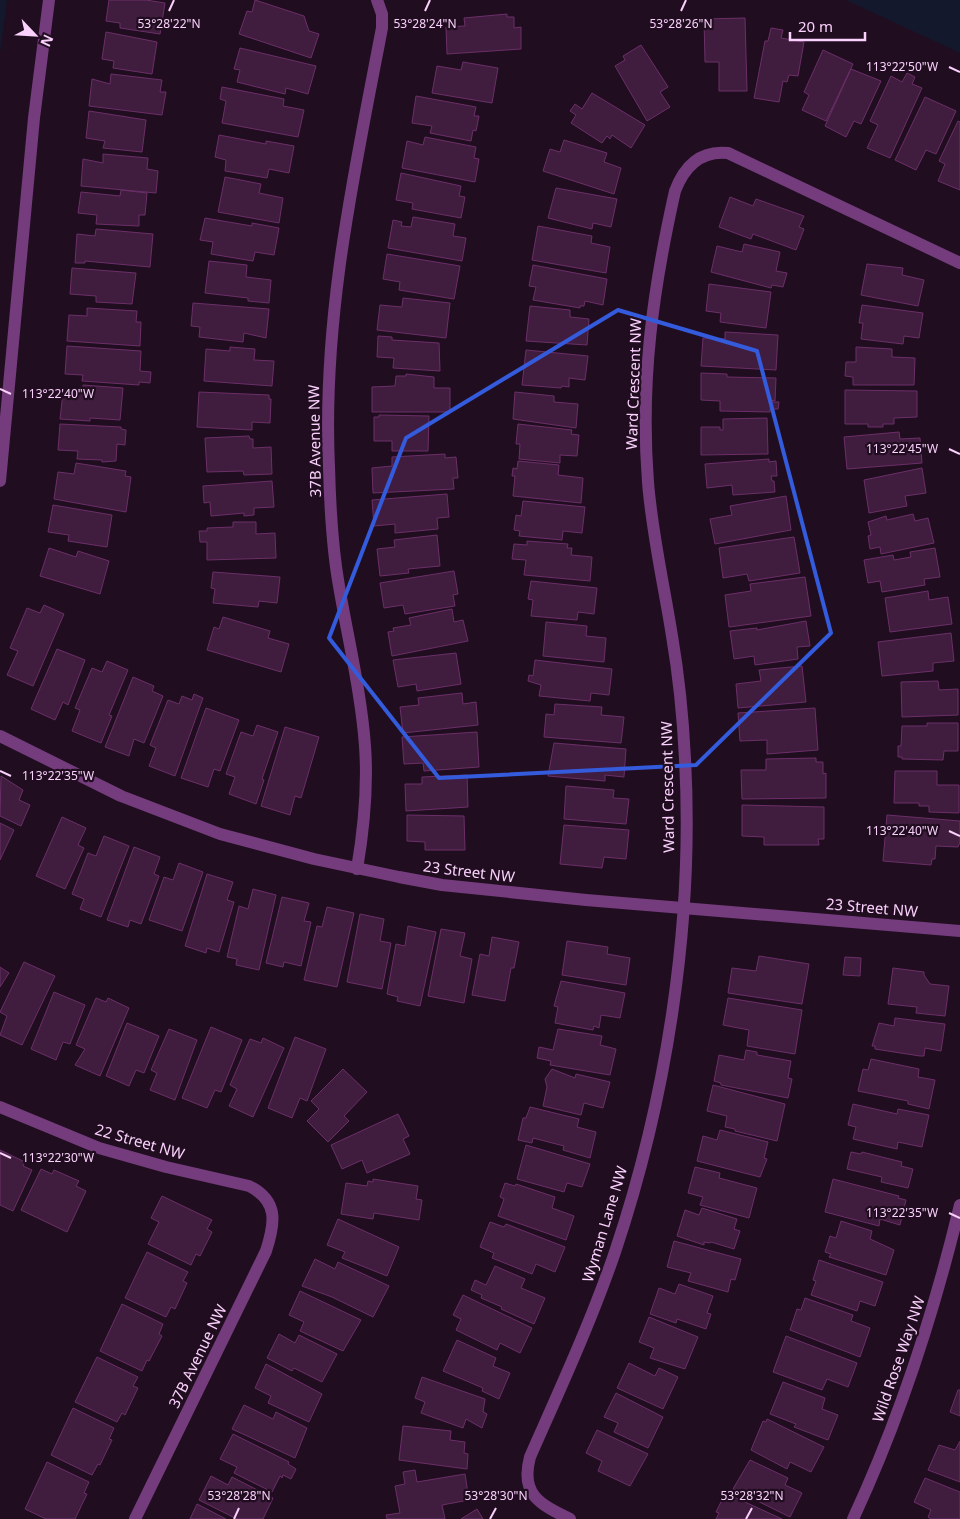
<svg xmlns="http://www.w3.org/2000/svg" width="960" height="1519" font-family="'Noto Sans',sans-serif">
<rect width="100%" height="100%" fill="#200e20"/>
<g fill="#14182d">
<polygon points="0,0 7,0 0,52"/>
<polygon points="846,0 960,0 960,53"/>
</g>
<g fill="#401c3e" stroke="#6b2f68">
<polygon points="109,0 146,0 165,3 160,34 120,28 120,23 106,21"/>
<polygon points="255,0 304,16 309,31 319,34 311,58 239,34 247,11 252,12"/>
<polygon points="507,14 507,17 514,17 514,28 521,27 521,49 447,54 446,27 465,26 464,18"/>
<polygon points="745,18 747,91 719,91 719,62 705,62 704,19"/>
<polygon points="771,28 783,30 781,38 804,42 798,76 789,75 787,82 783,81 779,102 754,98 765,41 768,41"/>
<polygon points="106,32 157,42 152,74 113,68 114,61 102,59"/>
<polygon points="641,45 668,87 660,92 670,107 647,121 615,66 625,60 623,56"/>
<polygon points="240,48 316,66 308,94 286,88 285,94 237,82 240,70 234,69"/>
<polygon points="823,50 853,64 826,121 802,110 809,95 804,92"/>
<polygon points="463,62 498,68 492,103 432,93 437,66 461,70"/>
<polygon points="851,69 881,81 861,124 854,121 846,137 825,126"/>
<polygon points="907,73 915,77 912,84 922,88 890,158 867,148 878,125 870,121 891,76 902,82"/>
<polygon points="111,74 162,80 160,92 166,92 162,115 89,106 92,79 110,84"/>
<polygon points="222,87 284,99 283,106 304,110 298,137 222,123 226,101 220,99"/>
<polygon points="592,93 645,125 631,148 612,135 610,139 607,136 602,143 571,123 576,115 570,111 575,104 582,109"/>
<polygon points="416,96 476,107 474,116 479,116 476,131 473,130 471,141 430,133 432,126 412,123"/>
<polygon points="925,97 956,111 936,154 926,150 916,170 895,160"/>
<polygon points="89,111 146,120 142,152 103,148 105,141 86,138"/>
<polygon points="958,121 960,122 960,190 938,181 945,164 939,161"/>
<polygon points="219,135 266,144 266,141 294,146 289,173 269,169 267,178 225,171 226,160 215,157"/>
<polygon points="425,137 476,147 474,158 479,159 475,182 402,168 407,141 423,145"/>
<polygon points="564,140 607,153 604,162 621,168 614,194 543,171 550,149 560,152"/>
<polygon points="103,154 148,158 147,169 158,171 156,193 81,186 83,159 103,163"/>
<polygon points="401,173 461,186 459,196 465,197 461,218 412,209 413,203 396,200"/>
<polygon points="225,177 261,184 259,193 283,198 279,223 218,212"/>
<polygon points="556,188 617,199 611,227 593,223 592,229 548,218"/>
<polygon points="121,190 147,193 145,215 139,215 139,226 96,224 97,215 78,213 81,192 120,196"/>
<polygon points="730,197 753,206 756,199 804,216 799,227 804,229 796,250 753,234 751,239 719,227"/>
<polygon points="413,217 455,224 453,236 466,238 462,261 388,248 393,220 402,222 401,226 411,227"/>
<polygon points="205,218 252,226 252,223 279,228 274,255 255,252 253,261 211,254 213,242 200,240"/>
<polygon points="538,226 592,236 591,243 610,247 606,273 532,260"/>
<polygon points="96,229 153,234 150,267 85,261 85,263 75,263 77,234 95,236"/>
<polygon points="744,244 780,252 776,271 787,273 783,287 772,285 771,288 711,272 717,246 742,252"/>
<polygon points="387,254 460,266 454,299 399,290 400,282 383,279"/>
<polygon points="209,261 247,265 246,277 271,280 269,303 248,301 248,298 205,293"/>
<polygon points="867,264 903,268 902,275 924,280 918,306 861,295"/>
<polygon points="533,265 607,279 603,305 585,301 584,306 580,306 580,308 533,300 536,287 529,286"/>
<polygon points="72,268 136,273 132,304 96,302 96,296 70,294"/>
<polygon points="709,284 771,292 766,328 720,322 721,313 706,311"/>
<polygon points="403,298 450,303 446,338 377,330 380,305 402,307"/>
<polygon points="193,303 269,309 266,338 244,333 243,342 199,337 200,327 191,326"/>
<polygon points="862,305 923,313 919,338 904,336 903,344 861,339 863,323 859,323"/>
<polygon points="530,306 570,310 570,317 589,319 587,345 526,341"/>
<polygon points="87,308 137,311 136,322 141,322 140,346 67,341 69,315 87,316"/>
<polygon points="725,332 778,335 776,370 701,366 703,338 725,339"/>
<polygon points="378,336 392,337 392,340 439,343 440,371 393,368 394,358 377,357"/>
<polygon points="67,346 141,351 140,371 151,372 150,383 139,382 139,385 82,381 83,375 65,374"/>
<polygon points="230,347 255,349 254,360 274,361 272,386 204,381 206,349 230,351"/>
<polygon points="856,347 892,349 892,357 915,358 914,385 853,385 853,377 845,376 846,362 856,362"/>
<polygon points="526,350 588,356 585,380 569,378 569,387 562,386 561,388 522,385"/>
<polygon points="701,373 727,374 727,377 776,378 775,401 770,400 770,402 779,402 778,409 770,409 770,412 720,411 720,401 701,400"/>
<polygon points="406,374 434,377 434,388 450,388 450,412 372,412 372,387 395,386 396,376 406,376"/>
<polygon points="83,385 123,388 120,420 90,418 90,421 60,419 63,393 83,394"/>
<polygon points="845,390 917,391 917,417 894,418 894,424 883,424 883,427 868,427 868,424 845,424"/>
<polygon points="199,392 269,395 269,399 271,399 270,423 252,422 252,430 197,427"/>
<polygon points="515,392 554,396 554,402 578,404 576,428 513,419"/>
<polygon points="379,415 429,416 428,451 392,451 392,441 374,441 374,417 379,417"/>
<polygon points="767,418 768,454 701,455 701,427 720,427 720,430 723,430 723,419"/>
<polygon points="60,424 121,427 121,429 126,430 125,445 117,444 116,461 102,462 102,460 77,459 78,451 58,450"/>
<polygon points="518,424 572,430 571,434 579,435 577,456 560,455 560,463 519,459 520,444 516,444"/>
<polygon points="899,432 900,439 920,438 922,463 847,469 844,437"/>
<polygon points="249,436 250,439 253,439 253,448 271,447 272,474 244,475 243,471 207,472 205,438"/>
<polygon points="445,454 445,458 456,457 458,478 453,478 454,489 373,493 372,468 392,466 392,457"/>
<polygon points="769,459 769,462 776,461 777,476 771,476 772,481 774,481 775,492 733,495 732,485 707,488 705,464"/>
<polygon points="518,461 559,465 558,475 583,478 581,503 513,496 515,476 512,476 513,468 517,469"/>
<polygon points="76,463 126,471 125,476 131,477 126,512 54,499 58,472 74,474"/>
<polygon points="922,468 926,493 905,496 907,506 869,513 864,480"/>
<polygon points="272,481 274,507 254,508 254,515 244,516 244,513 211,516 210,502 204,503 203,486"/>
<polygon points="447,494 449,517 437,518 438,529 395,533 395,524 374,526 372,500"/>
<polygon points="786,496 791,530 715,544 710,519 732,515 730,506"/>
<polygon points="523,501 585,507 582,533 563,531 562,540 519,536 520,531 514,530 516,515 521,516"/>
<polygon points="53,505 112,515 107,547 68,541 69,535 48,532"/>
<polygon points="913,514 915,521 928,518 934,543 881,554 880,547 870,549 868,536 871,535 868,522 886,516 887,520"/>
<polygon points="233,522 256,522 256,534 275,533 276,558 207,560 207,542 200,542 199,531 207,531 207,528 233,527"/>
<polygon points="437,535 440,566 408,569 409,573 380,576 377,549 395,547 394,540"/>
<polygon points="794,537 800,573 749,581 747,574 723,578 719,548"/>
<polygon points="527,541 568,544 567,548 572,548 571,555 592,557 590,581 524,575 526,560 512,559 514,544 527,545"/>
<polygon points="49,548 76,557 78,551 109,561 100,594 40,576"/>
<polygon points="935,548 940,577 924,579 925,585 882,592 880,581 868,583 864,560 893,555 894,560 911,557 910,552"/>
<polygon points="454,571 458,594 453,595 455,606 405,614 403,605 384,608 380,583"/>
<polygon points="213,572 280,577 277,603 259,601 258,607 213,603 215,589 211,588"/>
<polygon points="805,577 811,616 729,627 725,595 751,591 750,584"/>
<polygon points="531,581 597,588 594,614 578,612 577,620 531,616 533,600 528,599"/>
<polygon points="928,591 929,600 948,597 952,624 890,632 885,598"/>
<polygon points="44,605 64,614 33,686 7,675 18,651 10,648 27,608 40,613"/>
<polygon points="452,609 454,622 463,620 468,641 392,656 388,632 394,631 393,628 411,625 409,618"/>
<polygon points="223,617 270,631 268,638 289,644 281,672 207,650 214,627 219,629"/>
<polygon points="806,621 810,646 797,647 798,659 755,665 754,656 734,659 730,631 757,628 757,630"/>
<polygon points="546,622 587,626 586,636 606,638 604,662 543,656"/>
<polygon points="951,633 954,661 933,663 933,671 882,676 878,642"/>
<polygon points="57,649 85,660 68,705 63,702 55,720 31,709"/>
<polygon points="456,653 461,684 417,691 416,684 398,687 393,660"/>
<polygon points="535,660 612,669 609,695 591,693 590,701 539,696 541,685 528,681 529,675 533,676"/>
<polygon points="107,661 128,670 109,715 112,716 101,743 72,731 80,710 75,708 92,668 102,672"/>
<polygon points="802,666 806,702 738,708 736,684 761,681 759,670"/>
<polygon points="133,677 154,686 152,691 163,696 144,743 134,739 129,756 105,747"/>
<polygon points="938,681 939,690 958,689 958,715 902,717 901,682"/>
<polygon points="462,693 463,704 476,702 478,725 403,733 400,707 419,705 418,698"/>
<polygon points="194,694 203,698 175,776 149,766 156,748 150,745 168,700 179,704 182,696 192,700"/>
<polygon points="555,704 602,707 601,715 624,717 621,743 544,737 546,714 554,715"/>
<polygon points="206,708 239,720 220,771 214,769 208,787 181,778"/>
<polygon points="815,708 818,750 767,754 767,740 740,741 738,713"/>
<polygon points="927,723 958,723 958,751 944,751 943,760 902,759 902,757 898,757 898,746 901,746 902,726 927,726"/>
<polygon points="257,725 278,732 262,779 264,780 256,804 229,794 235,777 226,774 241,732 253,736"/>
<polygon points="285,727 319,737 301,798 295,796 290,815 261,806"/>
<polygon points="477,732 479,767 424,771 423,763 404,764 402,737"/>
<polygon points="554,743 626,749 624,777 605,775 605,781 548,776"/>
<polygon points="816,758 816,762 823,762 823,774 826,773 826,798 742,799 741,770 766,770 766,759"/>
<polygon points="895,771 937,771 937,785 959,785 959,813 929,812 929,806 919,806 919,803 894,803"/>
<polygon points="467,775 468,807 406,811 405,784 422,784 422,777"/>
<polygon points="1,776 23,790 19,800 30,805 21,826 0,816"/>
<polygon points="566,786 614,790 613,798 629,799 626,824 564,819"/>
<polygon points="742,805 824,807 824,839 818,839 819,845 764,845 764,837 742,836"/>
<polygon points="407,815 464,816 465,850 425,850 425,842 407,841"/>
<polygon points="887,815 960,821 960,842 958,847 936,846 935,859 932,859 931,865 883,861"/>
<polygon points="62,817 86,828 78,845 84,848 65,889 36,876"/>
<polygon points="0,823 14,830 0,860"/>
<polygon points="564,825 629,830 626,859 604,857 602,868 560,864"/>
<polygon points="104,836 129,846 101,917 80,909 84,899 72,894 88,853 96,856"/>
<polygon points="134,847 160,857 154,874 159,876 141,924 130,920 128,927 107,920"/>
<polygon points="179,863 203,872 182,931 149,920 164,877 173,880"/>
<polygon points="207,874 233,882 227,900 234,902 219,952 207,948 206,953 185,946"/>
<polygon points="253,889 276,895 259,970 236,965 237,959 227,957 239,906 248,909"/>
<polygon points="282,897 309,903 304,921 311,922 301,966 284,962 283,967 266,963"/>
<polygon points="327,907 354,913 337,987 304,980 317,926 322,927"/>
<polygon points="360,914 384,919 380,941 391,943 382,989 347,982"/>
<polygon points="408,926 436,932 420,1006 397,1001 398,997 387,994 396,944 405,946"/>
<polygon points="441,929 465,933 460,956 472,959 464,1003 428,996"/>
<polygon points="492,937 519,942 514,968 511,968 505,1001 472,995 480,954 489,956"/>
<polygon points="567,941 608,947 607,954 630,958 626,985 562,975"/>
<polygon points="759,956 809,964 802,1004 728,993 732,968 756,971"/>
<polygon points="845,957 861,958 860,976 843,975"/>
<polygon points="24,962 55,976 22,1045 0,1035 7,1016 0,1012"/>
<polygon points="0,967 9,973 0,987"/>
<polygon points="893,968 924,972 924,975 930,984 949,986 945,1016 916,1013 917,1007 888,1004"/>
<polygon points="561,981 625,993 620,1018 601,1015 599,1028 594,1026 593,1030 555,1023 558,1007 554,1006"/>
<polygon points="54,992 85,1005 70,1044 63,1042 56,1060 31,1049"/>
<polygon points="96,998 106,1002 108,998 129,1008 100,1076 75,1065 85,1049 76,1045"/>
<polygon points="728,998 802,1010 795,1054 747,1046 749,1030 723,1025"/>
<polygon points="895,1018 945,1024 941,1051 925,1048 924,1056 920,1056 875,1049 875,1046 872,1046 879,1023 894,1026"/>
<polygon points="127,1023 159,1036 144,1073 136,1070 129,1086 106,1076"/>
<polygon points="211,1027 242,1040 221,1092 215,1090 207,1108 182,1098"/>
<polygon points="169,1029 197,1040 175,1100 150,1090 157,1073 151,1070"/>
<polygon points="558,1029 602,1036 600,1045 616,1049 610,1075 550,1065 551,1061 537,1058 539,1047 553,1050"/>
<polygon points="295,1037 326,1049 307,1101 300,1098 292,1118 268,1108"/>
<polygon points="263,1038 284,1048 253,1117 229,1106 237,1089 230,1085 250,1039 261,1043"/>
<polygon points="746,1050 757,1052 757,1055 791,1061 788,1078 792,1079 788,1098 721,1085 721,1083 714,1081 719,1055 744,1060"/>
<polygon points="871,1059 919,1069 918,1077 935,1080 929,1109 908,1104 908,1101 858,1091 863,1069 868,1070"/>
<polygon points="343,1069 367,1092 344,1116 349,1121 328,1142 307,1121 319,1109 311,1101"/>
<polygon points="552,1069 575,1078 576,1074 610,1082 603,1108 584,1103 581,1115 543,1106 547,1087 545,1079"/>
<polygon points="713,1085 785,1104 777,1141 735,1131 735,1129 725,1127 727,1116 707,1111"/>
<polygon points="853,1104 897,1114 898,1109 929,1115 922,1147 898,1142 897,1149 853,1139 856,1127 848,1125"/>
<polygon points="530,1107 579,1119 577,1127 596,1132 590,1158 563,1150 564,1146 533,1138 532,1143 518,1140 523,1118 526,1118"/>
<polygon points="398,1114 409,1136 403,1139 410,1154 367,1173 362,1160 342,1169 331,1145"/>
<polygon points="720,1130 768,1142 764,1158 767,1159 760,1177 697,1161 703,1136 717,1140"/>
<polygon points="526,1145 590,1164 582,1187 567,1183 564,1192 517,1179"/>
<polygon points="0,1150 25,1162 23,1166 32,1170 13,1211 0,1205"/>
<polygon points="851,1152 861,1154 862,1152 902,1162 901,1166 913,1169 908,1188 881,1182 882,1177 847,1169"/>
<polygon points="695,1167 720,1173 719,1178 757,1188 749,1218 700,1205 703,1197 688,1193"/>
<polygon points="41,1169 52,1174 54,1170 79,1181 76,1186 86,1191 67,1232 21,1210"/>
<polygon points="373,1179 418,1186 416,1199 422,1200 419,1220 374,1213 373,1219 341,1214 346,1183 367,1186 368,1181 373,1182"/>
<polygon points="833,1179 899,1196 898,1198 906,1200 900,1225 880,1219 879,1226 825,1212"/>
<polygon points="505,1183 515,1186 516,1184 555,1197 552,1208 574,1216 566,1240 498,1216 504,1199 500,1197"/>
<polygon points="162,1196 212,1220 207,1229 212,1232 200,1256 196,1254 191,1265 148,1244 159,1222 151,1218"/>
<polygon points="702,1208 737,1219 734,1229 740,1231 734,1249 711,1242 710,1243 704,1242 704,1245 677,1236 685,1210 699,1215"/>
<polygon points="338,1219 399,1247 387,1276 342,1258 345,1252 327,1245"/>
<polygon points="841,1221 872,1231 870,1239 894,1250 886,1275 829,1257 831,1254 825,1252 830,1236 836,1238"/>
<polygon points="490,1222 504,1227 506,1224 565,1247 555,1272 536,1264 532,1274 492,1258 494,1253 480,1247"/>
<polygon points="674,1241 741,1259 735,1280 731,1279 728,1292 688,1281 691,1273 667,1267"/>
<polygon points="147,1252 188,1272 183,1281 187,1283 175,1309 171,1307 166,1317 125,1298"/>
<polygon points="315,1259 335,1269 338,1262 389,1286 373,1317 332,1297 302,1286"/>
<polygon points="819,1260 883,1282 875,1306 860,1301 857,1311 811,1295 816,1281 813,1280"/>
<polygon points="495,1266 525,1279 521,1288 545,1298 534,1324 501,1309 502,1307 481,1298 482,1295 471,1290 475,1280 486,1285"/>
<polygon points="679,1284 713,1296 707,1313 711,1314 706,1329 677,1319 676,1323 650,1314 659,1288 675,1294"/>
<polygon points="300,1291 361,1320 343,1351 300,1331 304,1322 289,1315"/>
<polygon points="463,1295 532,1328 520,1353 500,1343 497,1350 456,1330 461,1319 453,1315"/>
<polygon points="805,1298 853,1315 851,1321 870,1328 860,1357 790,1330 797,1309 801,1310"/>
<polygon points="122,1304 163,1324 159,1334 162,1336 149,1361 147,1360 142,1371 100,1351"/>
<polygon points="649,1317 698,1337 685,1369 650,1358 654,1348 639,1342"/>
<polygon points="279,1334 295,1343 299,1335 337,1354 322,1382 294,1368 292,1371 267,1358"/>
<polygon points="786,1336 857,1363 848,1387 827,1379 822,1390 773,1372"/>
<polygon points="457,1340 496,1358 493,1366 510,1373 499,1399 482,1391 483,1388 443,1371"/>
<polygon points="97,1357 138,1377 133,1386 138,1388 125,1415 122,1413 117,1422 75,1402"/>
<polygon points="629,1363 655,1376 659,1368 678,1377 663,1409 617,1388"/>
<polygon points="266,1364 322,1394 309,1422 268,1403 271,1396 255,1388"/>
<polygon points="422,1377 485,1399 483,1412 487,1414 482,1428 466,1419 463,1428 421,1413 425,1402 415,1398"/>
<polygon points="783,1382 825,1398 822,1409 838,1415 828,1440 794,1427 796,1424 770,1414"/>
<polygon points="958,1390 960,1390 960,1416 950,1412"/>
<polygon points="616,1393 663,1417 648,1448 614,1432 618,1423 604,1417"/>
<polygon points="244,1405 273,1419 276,1412 307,1428 295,1458 232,1429"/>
<polygon points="73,1408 114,1428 109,1439 112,1440 100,1465 98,1464 92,1475 51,1455"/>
<polygon points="767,1419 824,1447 811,1472 790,1462 787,1469 751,1450 763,1421 766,1422"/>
<polygon points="403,1426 451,1431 450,1440 465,1442 464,1453 468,1454 467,1469 399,1460"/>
<polygon points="597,1430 648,1454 630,1486 598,1471 602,1461 586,1453"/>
<polygon points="233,1434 289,1462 288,1464 296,1469 291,1479 283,1475 282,1478 280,1476 272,1492 234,1473 237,1467 220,1459"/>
<polygon points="960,1441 960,1482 928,1470 939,1445 955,1450"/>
<polygon points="750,1460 788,1478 785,1485 802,1493 790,1517 733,1489"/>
<polygon points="47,1462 89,1482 84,1493 87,1494 75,1519 46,1519 25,1509"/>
<polygon points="415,1470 417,1482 465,1474 469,1500 442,1505 445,1519 387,1519 386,1515 400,1513 395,1486 405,1484 403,1472"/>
<polygon points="211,1476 228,1485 232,1477 273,1498 263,1519 237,1519 199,1500"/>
<polygon points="925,1478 960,1492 960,1519 931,1519 928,1517 931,1510 914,1502"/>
<polygon points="724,1496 733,1500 734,1497 782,1519 716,1519 719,1513 716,1512"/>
<polygon points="197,1504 226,1519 190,1519"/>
<polygon points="477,1509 483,1519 461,1519"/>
</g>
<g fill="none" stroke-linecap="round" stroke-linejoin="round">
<g stroke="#753c7d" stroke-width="12">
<polyline points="0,481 34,118 49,0"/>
<polyline points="0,736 121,796 220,834 314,859 399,877 442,885 586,900 960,931"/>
<path d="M357 869C364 828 368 788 365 746 361 692 348 639 339 586 332 547 330 506 329 467 322 318 354 174 382 28V14L377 0"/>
<path d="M0 1107 99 1148 166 1167 249 1186C279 1201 275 1223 266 1251L135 1519"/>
<path d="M570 1519C539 1504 520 1494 530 1457 560 1389 591 1322 615 1252 667 1097 694 922 685 759 683 718 679 677 672 636 664 585 652 534 648 482 640 381 653 289 675 191 684 167 700 150 728 153L960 263"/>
<path d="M853 1519C900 1418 934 1313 960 1205"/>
</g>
</g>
<path fill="none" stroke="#335bdc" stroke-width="4" stroke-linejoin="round" d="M618 310 757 351 831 633 696 765 439 778 329 638 406 438Z"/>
<path fill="none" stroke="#fad0fc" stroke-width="2" d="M169 11 174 0M425 11 430 0M681 11 686 0M949 67 960 72M0 389 11 394M949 449 960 454M0 771 11 776M949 831 960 836M0 1153 11 1158M949 1213 960 1218M234 1519 239 1508M490 1519 496 1508M746 1519 752 1508"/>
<g text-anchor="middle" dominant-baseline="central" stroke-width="4.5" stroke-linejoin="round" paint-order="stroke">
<g font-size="15" fill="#fad0fc" stroke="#200e20">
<text transform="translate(633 384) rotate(-88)">Ward Crescent NW</text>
<text transform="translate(314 441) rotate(-91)">37B Avenue NW</text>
<text transform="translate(667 787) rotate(-91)">Ward Crescent NW</text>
<text transform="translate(469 871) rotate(7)">23 Street NW</text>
<text transform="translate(872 907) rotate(5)">23 Street NW</text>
<text transform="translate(140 1141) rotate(16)">22 Street NW</text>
<text transform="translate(604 1224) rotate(-73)">Wyman Lane NW</text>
<text transform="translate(197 1356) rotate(-64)">37B Avenue NW</text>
<text transform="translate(898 1359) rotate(-71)">Wild Rose Way NW</text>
</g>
</g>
<g font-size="12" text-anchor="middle" fill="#fad0fc" stroke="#200e20" stroke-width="4.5" stroke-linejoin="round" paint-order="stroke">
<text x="169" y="28">53°28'22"N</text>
<text x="425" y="28">53°28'24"N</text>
<text x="681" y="28">53°28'26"N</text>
<text x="902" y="71">113°22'50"W</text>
<text x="58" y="398">113°22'40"W</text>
<text x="902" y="453">113°22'45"W</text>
<text x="58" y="780">113°22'35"W</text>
<text x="902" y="835">113°22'40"W</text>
<text x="58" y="1162">113°22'30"W</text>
<text x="902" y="1217">113°22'35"W</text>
<text x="239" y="1500">53°28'28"N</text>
<text x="496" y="1500">53°28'30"N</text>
<text x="752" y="1500">53°28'32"N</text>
</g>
<g transform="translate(35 35) rotate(115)" stroke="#200e20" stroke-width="4" paint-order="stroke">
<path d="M0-4L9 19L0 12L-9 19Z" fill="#fad0fc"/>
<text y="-8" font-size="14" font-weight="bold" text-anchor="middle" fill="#fad0fc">N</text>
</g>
<path d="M790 32v8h75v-8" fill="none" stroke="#fad0fc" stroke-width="2.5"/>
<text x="798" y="32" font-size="15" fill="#fad0fc" stroke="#200e20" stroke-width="4" paint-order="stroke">20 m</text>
</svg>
